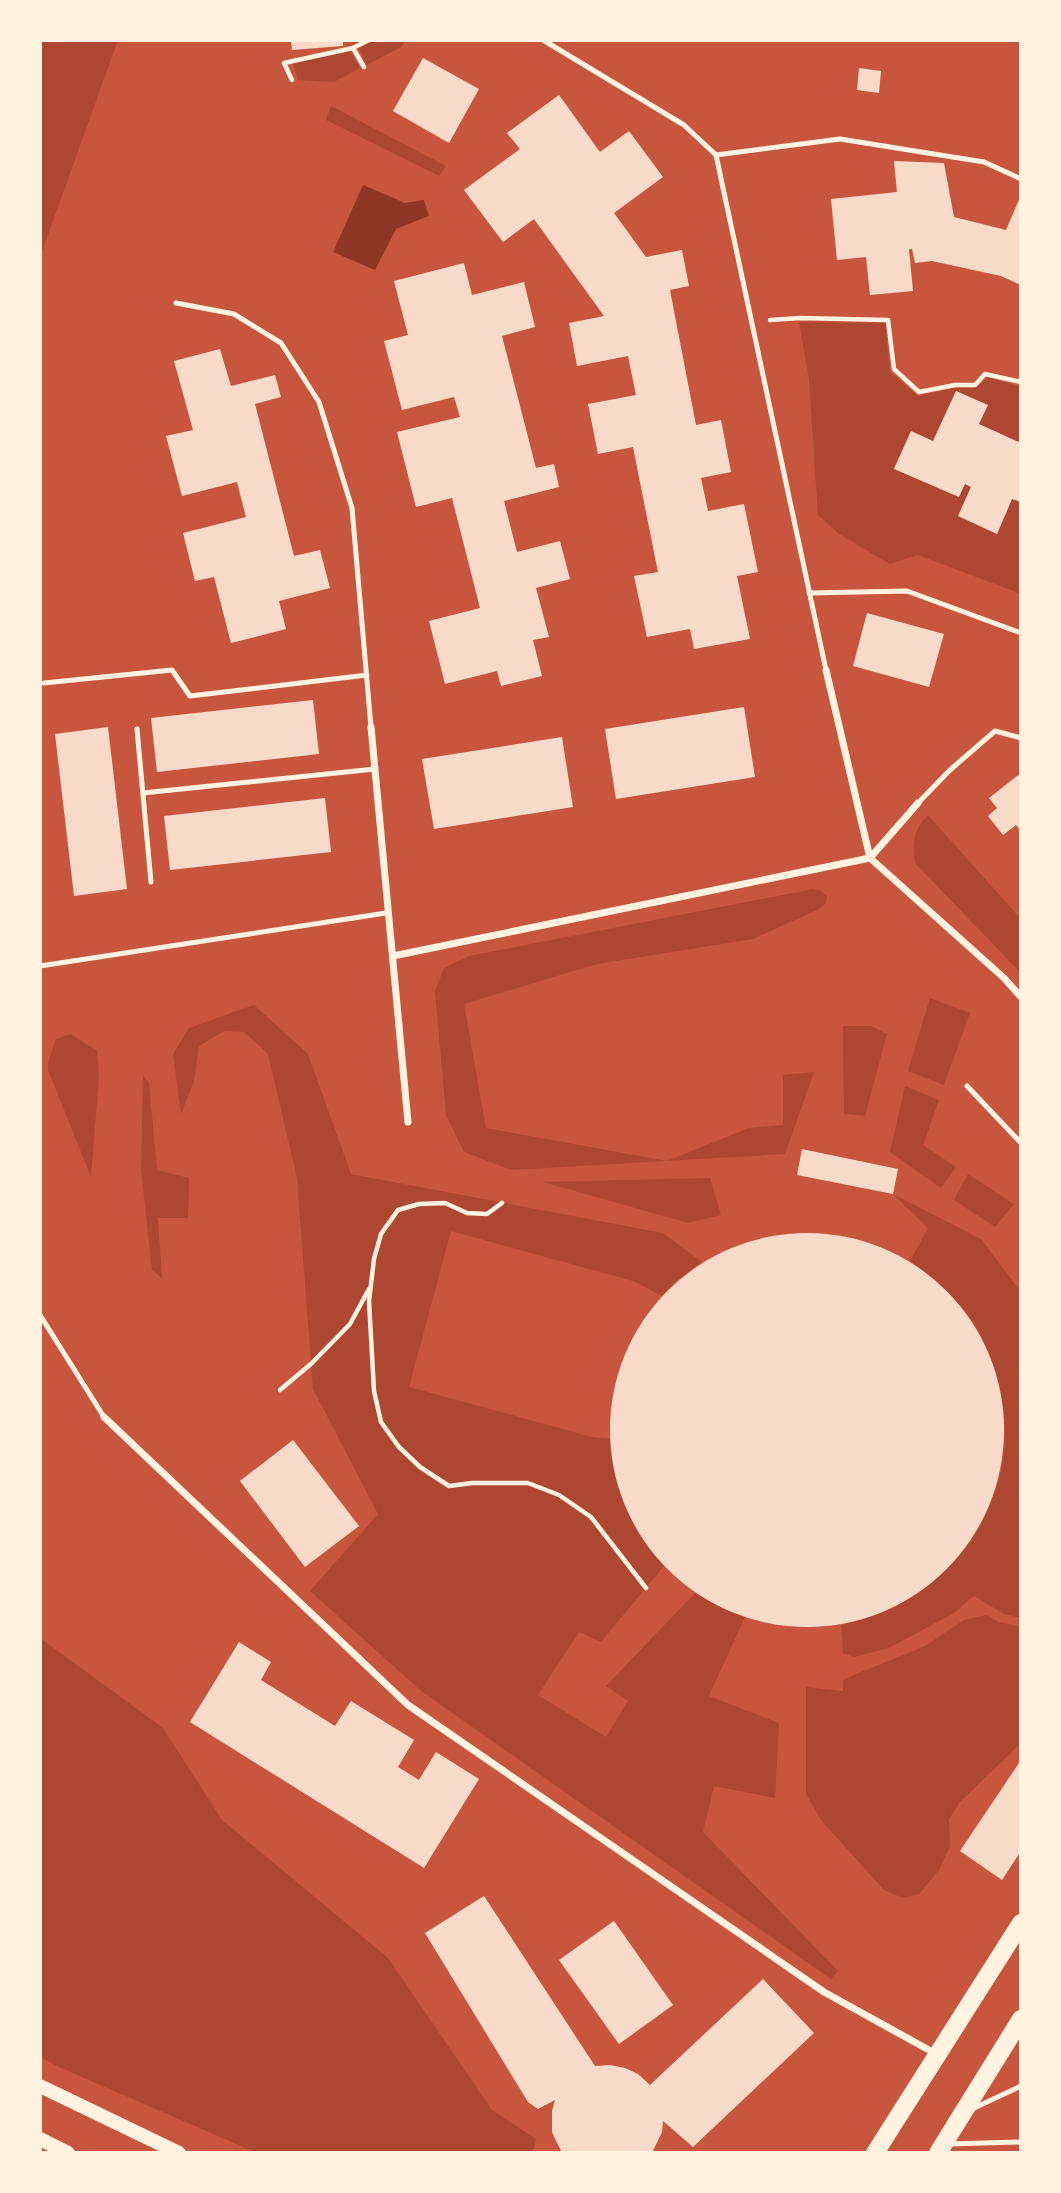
<svg xmlns="http://www.w3.org/2000/svg" width="1061" height="2193" font-family="'Space Grotesk',sans-serif">
<rect width="100%" height="100%" fill="#c8553d"/>
<g fill="#ae4732">
<polygon points="40,40 118,40 40,257"/>
<polygon points="369,40 406,40 401,47 367,65 358,47"/>
<polygon points="349,49 360,68 334,82 298,80 292,61"/>
<polygon points="331,106 446,166 439,176 326,120"/>
<polygon points="799,322 885,323 890,372 918,396 955,388 976,388 988,377 1021,387 1021,443 979,424 987,405 956,391 933,441 911,431 894,468 958,497 965,484 971,487 958,516 997,533 1012,499 1021,502 1021,594 918,555 890,564 839,534 818,515 809,379"/>
<path d="M928 815 1021 919V973L915 863C912 843 914 829 928 815Z"/>
<polygon points="813,889 821,891 827,896 826,903 819,909 753,939 597,964 464,1004 486,1128 667,1161 749,1128 783,1125 783,1075 814,1072 785,1154 511,1170 464,1152 446,1115 435,991 444,968 469,956"/>
<polygon points="930,998 970,1013 944,1085 908,1071"/>
<polygon points="254,1005 308,1054 351,1174 663,1233 702,1262 671,1285 662,1296 633,1281 451,1231 409,1387 592,1437 611,1439 615,1475 633,1523 664,1566 601,1642 579,1632 538,1695 606,1737 628,1701 606,1686 696,1592 704,1598 745,1617 709,1696 779,1723 775,1798 714,1786 703,1832 838,1971 831,1979 421,1691 310,1591 378,1514 313,1389 297,1178 268,1054 244,1032 224,1031 199,1046 194,1081 181,1114 173,1054 189,1028"/>
<polygon points="843,1026 871,1026 887,1034 865,1116 844,1114"/>
<polygon points="71,1034 97,1051 99,1077 91,1177 48,1070 48,1062 56,1039"/>
<polygon points="143,1075 149,1083 157,1170 189,1178 188,1218 158,1218 162,1278 152,1270 141,1169"/>
<polygon points="905,1086 939,1100 923,1145 956,1167 941,1188 890,1152"/>
<polygon points="968,1174 1014,1204 995,1227 954,1200"/>
<polygon points="710,1178 721,1215 688,1223 543,1182"/>
<path d="M893 1194 981 1239 1021 1292V1618L1004 1614 974 1596 954 1613 889 1648 854 1657 843 1653 841 1625C932 1607 1003 1530 1005 1435 1006 1402 996 1368 982 1338 967 1306 937 1283 910 1261L928 1228Z"/>
<polygon points="986,1615 999,1622 1021,1627 1021,1743 960,1802 949,1819 950,1846 939,1870 919,1894 903,1898 884,1890 821,1820 806,1794 806,1687 843,1691 843,1680 849,1677 925,1646 964,1620"/>
<polygon points="40,1638 163,1728 222,1820 388,1958 492,2110 536,2139 533,2153 257,2153 61,2068 40,2057"/>
</g>
<polygon fill="#8f3625" points="363,185 405,203 424,200 429,216 396,229 375,270 333,252"/>
<g fill="#f7dbc8">
<polygon points="291,40 343,40 343,46 292,50"/>
<polygon points="423,58 479,89 449,143 393,111"/>
<polygon points="859,68 881,71 879,93 857,90"/>
<polygon points="559,95 600,152 629,131 663,177 614,213 646,257 682,250 689,286 670,290 696,425 721,420 731,472 701,478 708,511 744,504 758,572 737,576 750,639 694,649 690,629 647,637 634,576 658,572 633,447 598,454 588,404 636,395 628,356 577,366 569,323 604,316 534,219 503,242 464,190 520,149 507,133"/>
<polygon points="894,161 944,163 954,217 1006,230 1021,195 1021,285 1001,276 932,261 915,263 912,249 909,249 913,291 870,295 866,257 837,260 831,199 897,192"/>
<polygon points="464,263 472,295 524,282 535,327 502,336 536,468 554,464 559,487 504,501 517,552 560,541 570,579 536,588 549,637 533,640 542,676 501,686 497,671 445,684 429,621 480,608 452,498 416,507 397,432 460,417 454,397 402,410 384,341 408,335 394,281"/>
<polygon points="220,349 231,386 275,375 281,397 255,404 294,556 320,550 330,588 279,601 286,629 231,643 214,577 195,581 183,533 246,517 237,482 182,496 166,436 193,430 174,361"/>
<polygon points="956,391 988,405 979,424 1021,443 1021,502 1012,499 997,534 958,516 971,487 965,484 959,497 894,469 911,431 933,441"/>
<polygon points="867,613 944,634 929,687 853,666"/>
<polygon points="313,700 319,754 157,772 151,718"/>
<polygon points="744,707 755,777 616,799 605,729"/>
<polygon points="108,727 127,889 74,896 55,734"/>
<polygon points="562,737 573,807 434,829 422,759"/>
<polygon points="1021,773 1021,831 1016,825 1003,835 988,816 997,808 989,798"/>
<polygon points="325,798 331,852 170,870 164,816"/>
<polygon points="802,1149 898,1169 893,1194 797,1175"/>
<circle cx="807" cy="1430" r="197"/>
<polygon points="293,1440 359,1526 305,1567 240,1481"/>
<polygon points="239,1642 271,1662 261,1680 335,1726 351,1701 414,1740 398,1767 419,1780 436,1752 479,1779 424,1868 190,1722"/>
<polygon points="1021,1760 1021,1851 1002,1880 960,1851"/>
<polygon points="484,1896 595,2066 610,2065 625,2068 638,2074 650,2085 763,1979 814,2033 693,2147 663,2121 662,2132 652,2153 562,2153 552,2132 552,2111 555,2100 538,2109 528,2102 425,1933"/>
<polygon points="614,1921 673,2005 619,2044 559,1960"/>
</g>
<g fill="none" stroke-linecap="round" stroke-linejoin="round">
<g stroke="#fff3e0" stroke-width="4.5">
<polyline points="353,48 364,67"/>
<polyline points="292,80 284,63 353,48 369,40"/>
<polyline points="770,320 800,318 888,320 894,369 919,392 955,385 975,385 985,374 1021,382"/>
<polyline points="502,1203 487,1214 467,1213 445,1203 419,1204 398,1210 381,1234 374,1259 369,1301 374,1391 381,1422 399,1447 420,1467 449,1486 472,1483 528,1483 559,1495 591,1517 646,1588"/>
<polyline points="280,1390 312,1363 350,1324 369,1289"/>
</g>
<g stroke="#fff3e0" stroke-width="5">
<polyline points="543,40 684,125 716,155"/>
<polyline points="716,155 826,670"/>
<polyline points="716,155 840,139 984,162 1021,179"/>
<polyline points="176,303 234,314 281,343 319,402 352,508 371,727"/>
<polyline points="809,593 907,591 1021,633"/>
<polyline points="44,683 172,670 190,696 367,675"/>
<polyline points="137,729 151,882"/>
<polyline points="143,793 375,769"/>
<polyline points="918,803 950,770 995,731 1021,738"/>
<polyline points="40,966 386,913"/>
<polyline points="967,1086 1021,1143"/>
<polyline points="40,1315 104,1417"/>
<polyline points="972,2109 1021,2086"/>
<polyline points="949,2144 1021,2142"/>
</g>
<g stroke="#fff3e0" stroke-width="7">
<polyline points="826,670 870,858 1004,978 1021,997"/>
<polyline points="371,727 408,1122"/>
<polyline points="393,956 870,858 918,803"/>
<polyline points="104,1417 408,1705 824,1992 938,2055"/>
</g>
<g stroke="#fff3e0" stroke-width="14">
<polyline points="40,2086 179,2153"/>
<polyline points="40,2139 68,2153"/>
</g>
<g stroke="#fff3e0" stroke-width="18">
<polyline points="875,2153 1021,1923"/>
<polyline points="938,2153 1021,2019"/>
</g>
</g>
<rect width="1061" height="2193" fill="none" stroke="#fff3e0" stroke-width="84"/>
</svg>
